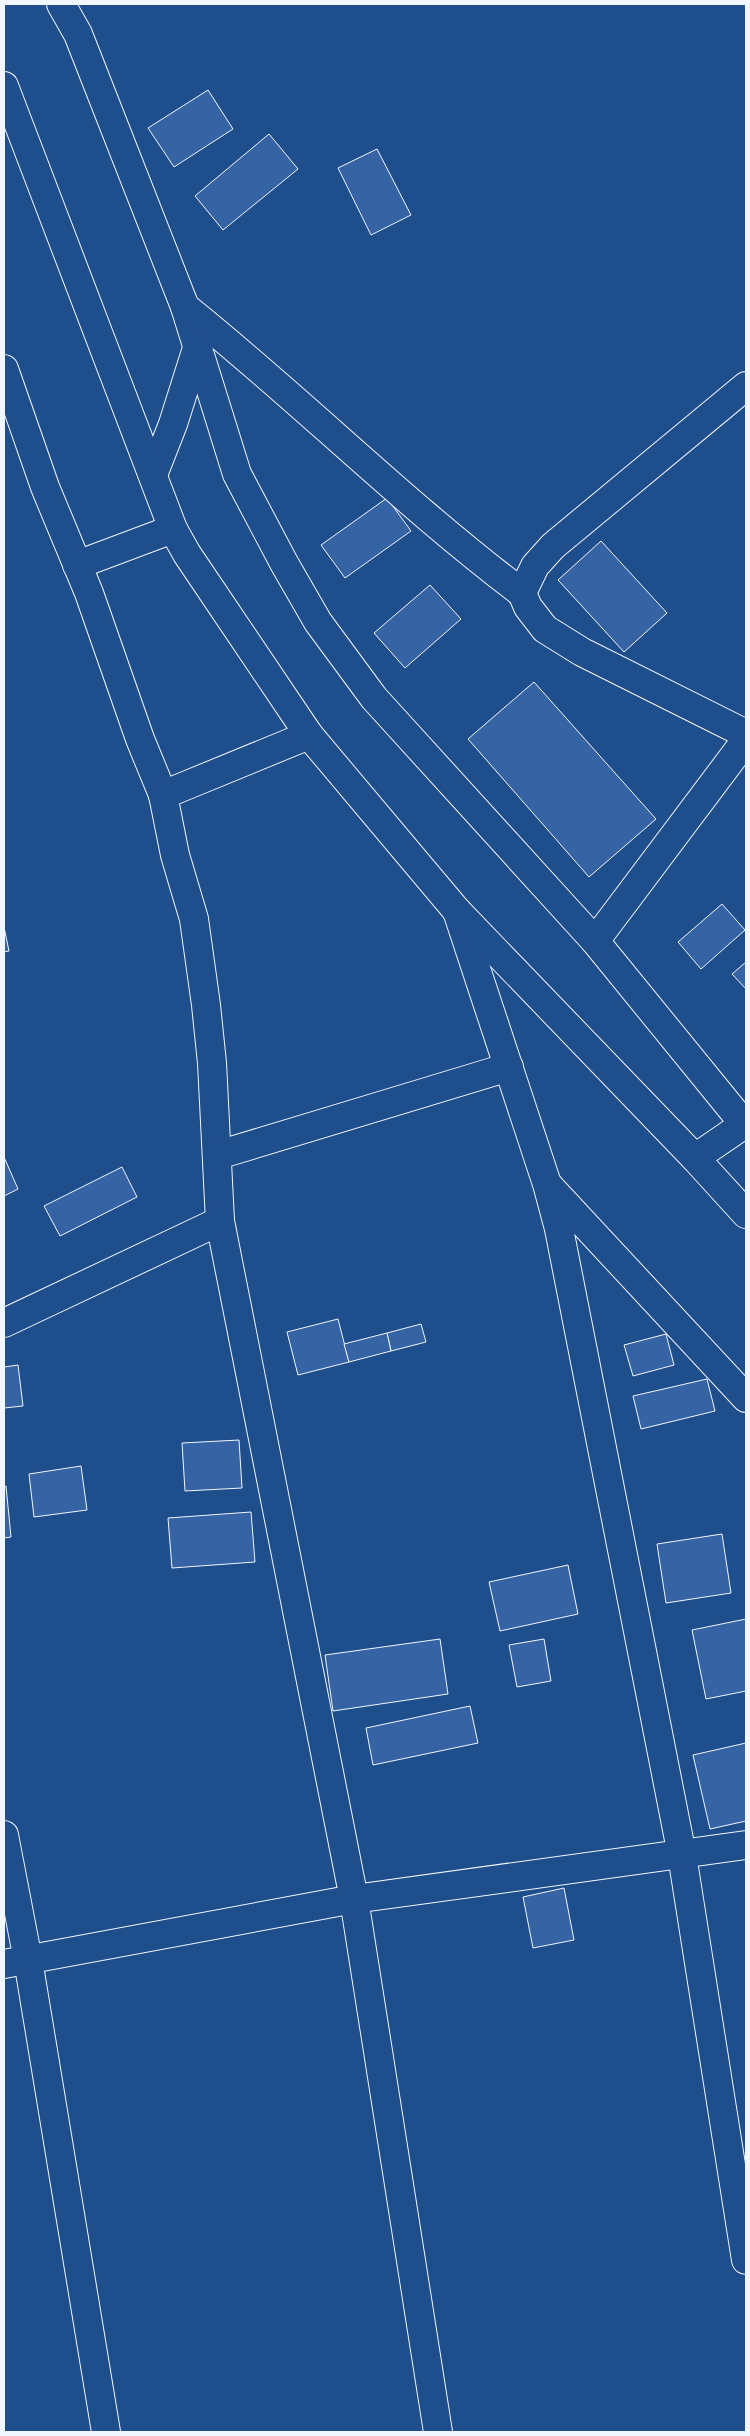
<svg xmlns="http://www.w3.org/2000/svg" width="750" height="2436" font-family="'Source Serif 4',serif">
<rect width="100%" height="100%" fill="#1f4e8c"/>
<g fill="#3563a3" stroke="#f2f6ff">
<polygon points="208,90 233,129 174,167 148,128"/>
<polygon points="269,134 298,169 223,230 195,196"/>
<polygon points="377,149 411,215 371,235 338,168"/>
<polygon points="387,498 411,531 345,578 321,545"/>
<polygon points="601,541 667,613 624,652 558,580"/>
<polygon points="430,585 461,619 405,668 374,633"/>
<polygon points="534,682 656,819 589,877 468,739"/>
<polygon points="722,904 745,930 701,969 678,942"/>
<polygon points="4,927 9,951 4,952"/>
<polygon points="746,962 746,989 732,974"/>
<polygon points="4,1157 18,1189 4,1196"/>
<polygon points="122,1167 137,1197 60,1236 44,1206"/>
<polygon points="338,1319 349,1362 298,1375 287,1332"/>
<polygon points="421,1324 426,1342 391,1351 387,1333"/>
<polygon points="387,1333 391,1351 349,1362 344,1344"/>
<polygon points="666,1334 674,1365 633,1376 624,1345"/>
<polygon points="18,1365 23,1406 4,1408 4,1367"/>
<polygon points="707,1379 715,1411 641,1429 633,1396"/>
<polygon points="239,1440 242,1488 185,1491 182,1443"/>
<polygon points="81,1466 87,1510 34,1517 29,1474"/>
<polygon points="6,1486 11,1537 4,1538 4,1487"/>
<polygon points="251,1512 255,1562 172,1568 168,1518"/>
<polygon points="722,1534 731,1593 666,1603 657,1544"/>
<polygon points="568,1565 578,1614 500,1631 489,1582"/>
<polygon points="746,1619 746,1691 706,1699 692,1630"/>
<polygon points="440,1639 448,1694 333,1711 325,1655"/>
<polygon points="544,1639 551,1681 517,1687 509,1645"/>
<polygon points="470,1706 478,1743 373,1765 366,1728"/>
<polygon points="746,1743 746,1821 710,1829 693,1755"/>
<polygon points="564,1888 574,1940 533,1948 523,1897"/>
</g>
<g fill="none" stroke-linecap="round" stroke-linejoin="round">
<defs>
<g id="street">
<polyline points="61,4 78,34 185,307 237,474 284,563 318,622 374,698 595,941 744,1124"/>
<path d="M185 307C300 399 404 504 522 593"/>
<polyline points="4,369 45,487 89,593 140,739 163,795"/>
<polyline points="746,386 553,546 535,566 522,593 528,607 545,629 582,652 746,734"/>
<polyline points="153,475 173,424 197,348"/>
<polyline points="77,565 173,529"/>
<polyline points="309,735 163,795 175,855 194,919 206,1005 212,1063 220,1221 354,1899 438,2432"/>
<polyline points="457,911 547,1184 559,1229 682,1855 746,2260"/>
<polyline points="595,941 746,740"/>
<polyline points="218,1155 509,1067"/>
<polyline points="695,1158 746,1123"/>
<polyline points="548,1185 746,1398"/>
<polyline points="4,1323 220,1221"/>
<polyline points="4,1835 28,1960 106,2432"/>
<polyline points="4,1964 354,1899 746,1845"/>
</g>
<polyline id="primary" points="4,86 173,529 187,554 309,735 457,911 695,1158 746,1214"/>
</defs>
<use href="#street" stroke="#f2f6ff" stroke-width="30"/>
<use href="#primary" stroke="#f2f6ff" stroke-width="30"/>
<use href="#street" stroke="#1f4e8c" stroke-width="28"/>
<use href="#primary" stroke="#1f4e8c" stroke-width="28"/>
</g>
<rect width="750" height="2436" fill="none" stroke="#f2f6ff" stroke-width="10"/>
</svg>
